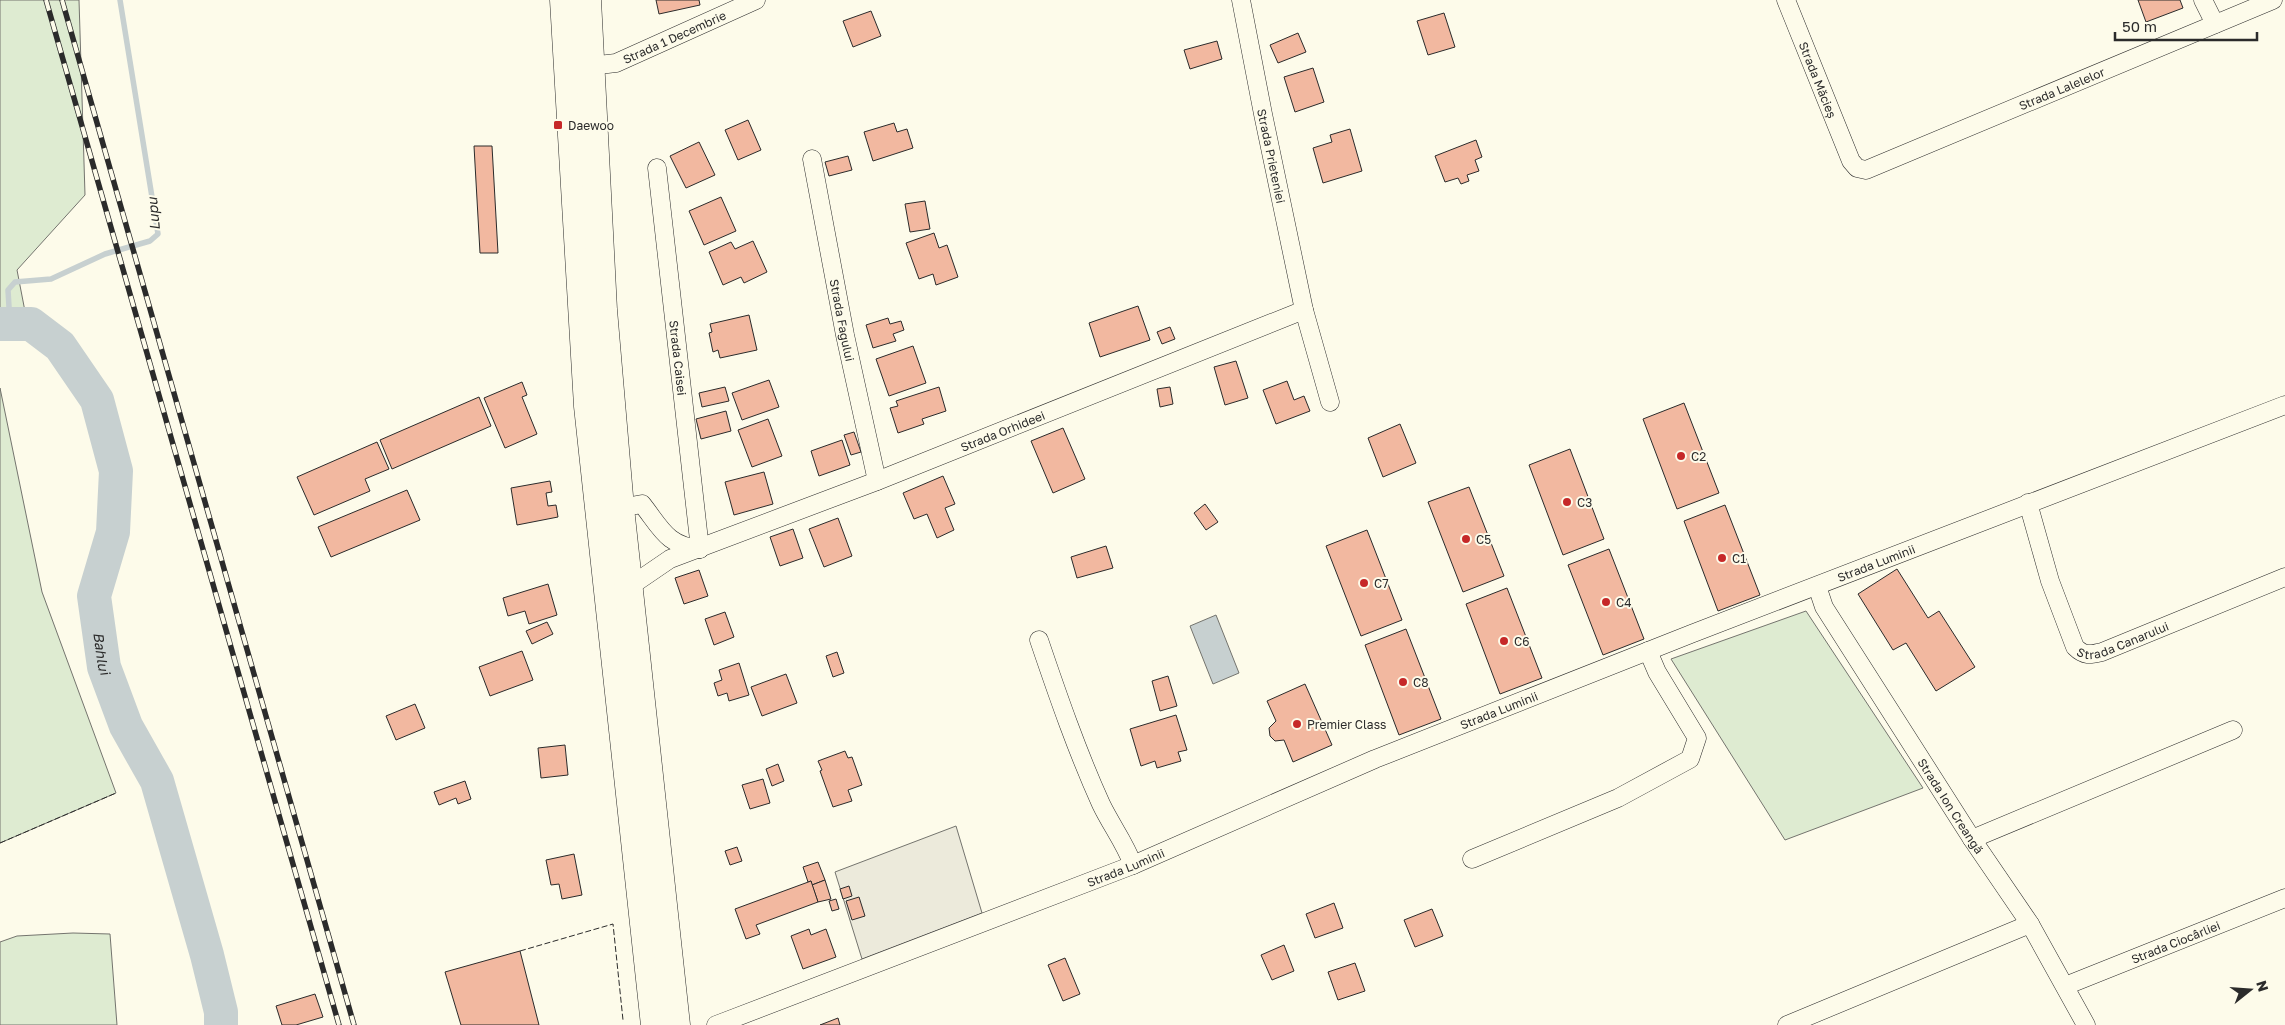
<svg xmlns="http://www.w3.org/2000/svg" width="2285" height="1025" font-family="'Golos Text',sans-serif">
<rect width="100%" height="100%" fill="#fdfbea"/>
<g fill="#deebd1" stroke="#74746e">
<polygon points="0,0 79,0 85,195 17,270 29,332 0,338"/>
<polygon points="0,388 42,592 116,793 0,843"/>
<polygon points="1806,611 1923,788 1785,840 1671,659"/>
<polygon points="73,933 110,934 117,1025 0,1025 0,942 17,936"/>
</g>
<polygon fill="#eceadb" stroke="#74746e" points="956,826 982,913 862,959 835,872"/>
<polygon fill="#c7d0d0" stroke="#74746e" points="1216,615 1239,673 1213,684 1190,626"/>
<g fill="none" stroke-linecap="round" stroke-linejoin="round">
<polyline stroke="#c7d0d0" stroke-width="5.5" points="10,324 8,290 15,282 51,279 105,254 150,241 158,234 120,0"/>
<path stroke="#c7d0d0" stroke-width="34" id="s1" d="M0 324H31L60 346 97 400 116 471 113 532 94 596 104 667 126 726 157 781 207 955 221 1012V1025"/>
</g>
<g fill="#f2b8a0" stroke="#2b2b2b">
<polygon points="656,0 699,0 700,5 659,14"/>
<polygon points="2138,0 2180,0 2183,8 2146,22"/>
<polygon points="871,11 881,36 853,47 843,21"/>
<polygon points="1444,13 1455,47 1428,55 1417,21"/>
<polygon points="1298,33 1306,52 1278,63 1270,45"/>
<polygon points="1217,41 1222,59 1190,69 1184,50"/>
<polygon points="1313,68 1324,102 1295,112 1284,77"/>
<polygon points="748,120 761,150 738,160 725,130"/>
<polygon points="894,123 897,132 907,129 913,148 873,161 864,132"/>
<polygon points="1350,129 1362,171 1323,183 1313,148 1332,142 1330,135"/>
<polygon points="1476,140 1482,157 1475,160 1479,171 1467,175 1469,181 1461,184 1458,178 1445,182 1435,156"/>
<polygon points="699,142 715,175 686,188 670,156"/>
<polygon points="474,146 492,146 498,253 480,253"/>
<polygon points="848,156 852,170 829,176 825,162"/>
<polygon points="721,197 736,231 704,245 689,211"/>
<polygon points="925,201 930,229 910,232 905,204"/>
<polygon points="934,233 939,248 947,245 958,277 936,285 933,274 919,279 906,243"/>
<polygon points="753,241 767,272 744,283 741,277 723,285 709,252 731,242 735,249"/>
<polygon points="1138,306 1150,340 1100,357 1089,323"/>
<polygon points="749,315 757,350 720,358 718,350 713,352 709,333 712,332 710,324"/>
<polygon points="888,318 890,324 901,321 904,330 893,334 896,341 873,348 866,325"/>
<polygon points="1170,327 1175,339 1162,344 1157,332"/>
<polygon points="913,346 926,383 889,396 876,359"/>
<polygon points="1236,361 1248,398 1225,405 1214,367"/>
<polygon points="769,380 779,407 742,420 732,393"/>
<polygon points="1287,381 1294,400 1304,396 1310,411 1276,424 1263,390"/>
<polygon points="522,382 527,395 522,397 537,434 505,448 484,398"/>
<polygon points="725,387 729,401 702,407 699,393"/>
<polygon points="939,387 946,411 922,419 924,424 898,433 890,408 898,406 896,401"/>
<polygon points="1170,387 1173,404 1160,407 1157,389"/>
<polygon points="479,397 491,426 392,469 380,440"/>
<polygon points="1684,403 1719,493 1677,509 1643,419"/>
<polygon points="726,411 731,431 701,439 696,419"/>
<polygon points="768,419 782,456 752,467 738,430"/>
<polygon points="1400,424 1416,463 1383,477 1368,438"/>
<polygon points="1063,428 1085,479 1053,493 1031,441"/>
<polygon points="854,432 861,452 851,455 844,435"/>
<polygon points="842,440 850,465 819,476 811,451"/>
<polygon points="377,442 389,469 365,479 370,491 314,515 297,477"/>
<polygon points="1570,449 1604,539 1563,555 1529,465"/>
<polygon points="764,472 773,504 734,515 725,482"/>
<polygon points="943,476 955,504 945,508 954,530 937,538 927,514 914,519 903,493"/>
<polygon points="550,481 552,492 546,493 548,506 556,505 558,517 517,525 511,488"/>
<polygon points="1469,487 1504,576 1463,592 1428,502"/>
<polygon points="407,490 420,520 331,557 318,527"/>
<polygon points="1205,504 1218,522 1206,530 1194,513"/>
<polygon points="1725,505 1760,595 1718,611 1684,521"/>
<polygon points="838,518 852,556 824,567 809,529"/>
<polygon points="793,529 803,558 780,566 770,537"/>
<polygon points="1367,530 1402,620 1361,636 1326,546"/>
<polygon points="1106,546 1113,568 1077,578 1071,557"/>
<polygon points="1609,549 1644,639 1603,655 1568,565"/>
<polygon points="1897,569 1928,618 1939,611 1975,667 1936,691 1906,643 1893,650 1858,594"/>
<polygon points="699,570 708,596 684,604 675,578"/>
<polygon points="548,584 557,615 529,624 525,611 508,616 503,598"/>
<polygon points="1507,588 1542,678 1500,694 1466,604"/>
<polygon points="725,612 734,637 714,645 705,619"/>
<polygon points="547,622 553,634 532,644 526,631"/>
<polygon points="1406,629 1441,719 1399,735 1365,645"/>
<polygon points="522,651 533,680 490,696 479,667"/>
<polygon points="837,652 844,673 833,677 826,656"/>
<polygon points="739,663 749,695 729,701 727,693 718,696 714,683 722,680 719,670"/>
<polygon points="786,674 797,703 762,716 751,687"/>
<polygon points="1168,676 1177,706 1160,711 1152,681"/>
<polygon points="1305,684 1332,745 1293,762 1284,740 1275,741 1270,736 1269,728 1276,721 1267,701"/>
<polygon points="415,704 425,728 396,740 386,716"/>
<polygon points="1176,715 1187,750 1178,752 1181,761 1157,768 1155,761 1141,766 1130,729"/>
<polygon points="565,745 568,775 541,778 538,748"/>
<polygon points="845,751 848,758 852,757 862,785 848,790 852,801 833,807 820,771 822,770 818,761"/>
<polygon points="778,764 784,781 772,786 766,769"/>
<polygon points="763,779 770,803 750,809 742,785"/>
<polygon points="465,781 471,799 458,804 456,798 439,805 434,792"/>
<polygon points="737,847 742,861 730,865 725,851"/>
<polygon points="574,854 582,895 562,899 559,884 551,885 546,860"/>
<polygon points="818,862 825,880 812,885 811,881 808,882 803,867"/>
<polygon points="825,880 831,899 818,902 812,885"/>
<polygon points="811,881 818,902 756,925 760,934 746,939 735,909"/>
<polygon points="849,886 852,896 843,899 840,889"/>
<polygon points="859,897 865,916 852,920 846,901"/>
<polygon points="836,899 839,909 832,911 829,901"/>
<polygon points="1334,903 1343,928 1315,938 1306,914"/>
<polygon points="1432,909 1443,936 1415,947 1404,920"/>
<polygon points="809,929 811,935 826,929 836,957 803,969 791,936"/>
<polygon points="1284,945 1294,971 1272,980 1261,955"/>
<polygon points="520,951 539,1025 461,1025 445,972"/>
<polygon points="1065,958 1080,994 1063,1001 1048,965"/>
<polygon points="1355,963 1365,991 1338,1000 1328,972"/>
<polygon points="315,994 323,1017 296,1025 282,1025 276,1006"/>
<polygon points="838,1018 840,1025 820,1025"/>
</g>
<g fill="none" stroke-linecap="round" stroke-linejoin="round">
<defs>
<g id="street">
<path id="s2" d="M1241 0 1263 114 1304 310 1330 402"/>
<path id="s3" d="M1786 0 1851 161 1857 168 1866 170 2273 0"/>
<polyline points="2203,0 2215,24"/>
<path id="s4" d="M590 66 616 63 756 0"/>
<path id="s5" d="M812 159 845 335 877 481"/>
<path id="s6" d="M657 168 700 549"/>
<path id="s7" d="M2028 503 2050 581 2075 647C2084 656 2090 655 2102 652L2285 577"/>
<path d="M620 508 642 504C661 528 667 546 700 549"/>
<path id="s8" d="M1817 586 1824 607 1972 839 2030 924 2086 1025"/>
<path id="s9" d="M629 587 670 559 877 481 1304 310"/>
<path d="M1039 640C1058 696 1077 751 1101 804 1111 825 1125 843 1133 865"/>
<polyline points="1972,839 2233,730"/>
<polyline points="1472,859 1618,798 1690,759 1697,738 1657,672 1648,651"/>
<path id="s10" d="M2065 986 2285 898"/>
<path id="s11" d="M716 1025 1133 865 1375 759 1691 634 2285 405"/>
<polyline points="1787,1025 2030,924"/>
</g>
<g id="highway">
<polyline points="564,0 588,406 655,1025"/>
<polyline points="587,0 603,310 620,508 676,1025"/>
</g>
</defs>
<use href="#street" stroke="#2b2b2b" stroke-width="19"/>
<use href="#highway" stroke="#2b2b2b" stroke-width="29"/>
<use href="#street" stroke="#fdfbea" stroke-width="18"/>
<use href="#highway" stroke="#fdfbea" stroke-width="28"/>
<defs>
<g id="rail">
<polyline points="46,0 339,1025"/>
<polyline points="62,0 354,1025"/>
</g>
</defs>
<use href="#rail" stroke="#2b2b2b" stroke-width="5.5"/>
<use href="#rail" stroke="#fdfbea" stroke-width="4" stroke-dasharray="11" stroke-linecap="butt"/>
<g stroke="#2b2b2b" stroke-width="1" stroke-dasharray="6 2.5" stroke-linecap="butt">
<polyline points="0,843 116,793"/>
<polyline points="520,951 613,924 623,1020"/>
</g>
</g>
<g fill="#c62828" stroke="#fdfbea" stroke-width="2">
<rect x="553" y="120" width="10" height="10" rx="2.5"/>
<circle cx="1681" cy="456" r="5"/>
<circle cx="1567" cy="502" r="5"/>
<circle cx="1466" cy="539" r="5"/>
<circle cx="1722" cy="558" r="5"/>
<circle cx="1364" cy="583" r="5"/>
<circle cx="1606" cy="602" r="5"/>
<circle cx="1504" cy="641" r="5"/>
<circle cx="1403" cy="682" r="5"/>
<circle cx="1297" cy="724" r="5"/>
</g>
<g text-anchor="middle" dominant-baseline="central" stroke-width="4" stroke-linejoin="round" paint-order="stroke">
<g font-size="12" fill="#2b2b2b" stroke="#fdfbea">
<text stroke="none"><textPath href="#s4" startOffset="90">Strada 1 Decembrie</textPath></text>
<text stroke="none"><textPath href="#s3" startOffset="86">Strada Măcieș</textPath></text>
<text stroke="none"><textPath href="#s3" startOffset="404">Strada Lalelelor</textPath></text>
<text stroke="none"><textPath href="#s2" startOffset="159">Strada Prieteniei</textPath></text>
<text stroke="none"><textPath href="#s5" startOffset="164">Strada Fagului</textPath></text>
<text stroke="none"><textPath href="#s6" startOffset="191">Strada Caisei</textPath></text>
<text stroke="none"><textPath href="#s9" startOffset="406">Strada Orhideei</textPath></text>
<text stroke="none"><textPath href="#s11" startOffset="1249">Strada Luminii</textPath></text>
<text stroke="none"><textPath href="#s7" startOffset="204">Strada Canarului</textPath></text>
<text stroke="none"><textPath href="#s11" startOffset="844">Strada Luminii</textPath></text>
<text stroke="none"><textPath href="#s8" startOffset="258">Strada Ion Creangă</textPath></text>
<text stroke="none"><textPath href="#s11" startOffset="439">Strada Luminii</textPath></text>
<text stroke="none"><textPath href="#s10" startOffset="119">Strada Ciocârliei</textPath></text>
</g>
<g font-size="12" fill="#2b2b2b" stroke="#fdfbea" text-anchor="start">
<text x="568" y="125">Daewoo</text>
<text x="1691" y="456">C2</text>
<text x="1577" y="502">C3</text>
<text x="1476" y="539">C5</text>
<text x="1732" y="558">C1</text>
<text x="1374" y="583">C7</text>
<text x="1616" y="602">C4</text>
<text x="1514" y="641">C6</text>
<text x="1413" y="682">C8</text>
<text x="1307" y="724">Premier Class</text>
</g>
<g font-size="14" font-style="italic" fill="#2b2b2b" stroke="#fdfbea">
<text transform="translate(153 214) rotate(-95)">Lupu</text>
<text stroke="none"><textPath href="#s1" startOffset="392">Bahlui</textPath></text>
</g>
</g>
<g transform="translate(2250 990) rotate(73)" stroke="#fdfbea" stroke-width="4" paint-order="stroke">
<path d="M0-4L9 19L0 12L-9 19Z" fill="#2b2b2b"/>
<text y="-8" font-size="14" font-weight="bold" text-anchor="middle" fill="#2b2b2b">N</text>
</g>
<path d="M2115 32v8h142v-8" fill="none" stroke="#2b2b2b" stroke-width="2.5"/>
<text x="2122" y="32" font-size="15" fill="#2b2b2b" stroke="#fdfbea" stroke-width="4" paint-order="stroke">50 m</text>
</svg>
